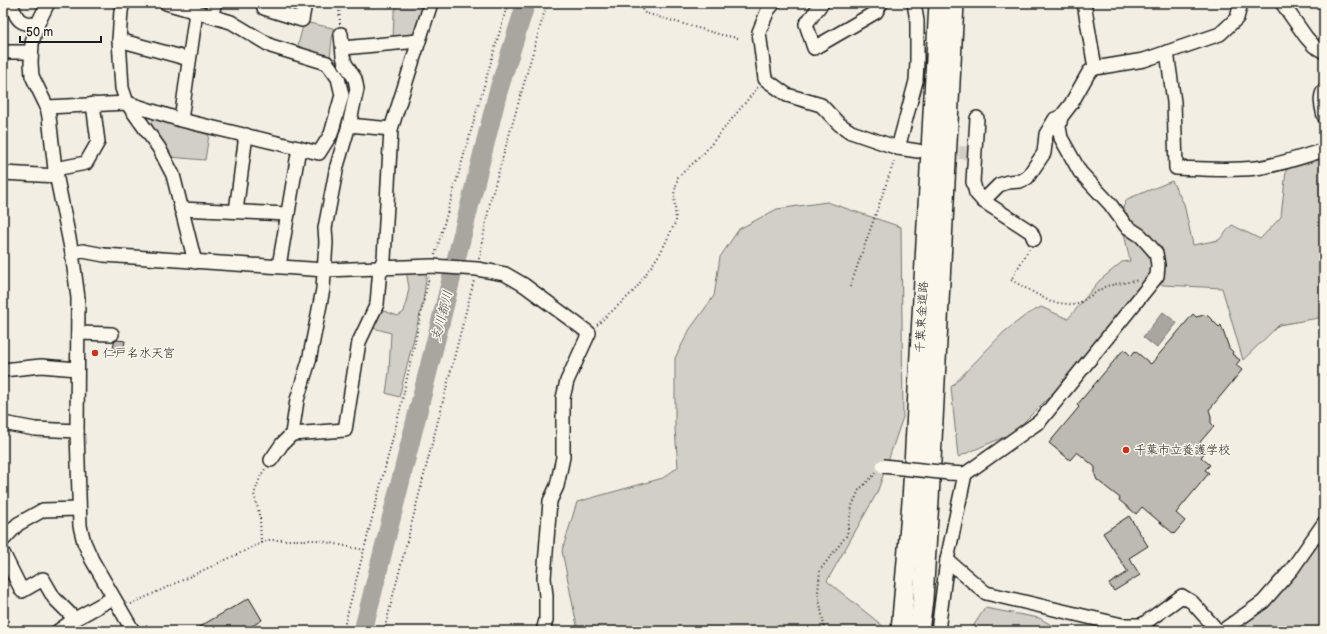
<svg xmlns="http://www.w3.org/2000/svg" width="1327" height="634" font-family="'Balsamiq Sans','Klee One',sans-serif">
<rect width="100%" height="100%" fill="#f2eee4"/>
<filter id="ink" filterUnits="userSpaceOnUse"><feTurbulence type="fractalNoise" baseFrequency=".025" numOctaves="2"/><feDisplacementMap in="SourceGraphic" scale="8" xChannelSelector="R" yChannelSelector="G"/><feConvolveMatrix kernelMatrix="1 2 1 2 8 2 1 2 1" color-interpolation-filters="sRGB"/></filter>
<g filter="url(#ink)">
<g fill="#d2cfc6" stroke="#777671">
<polygon points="398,3 410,3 425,9 417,33 412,38 393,39 394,13"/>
<polygon points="304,22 333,28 330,60 297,49"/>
<polygon points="154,119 209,135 205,160 169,157 148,127"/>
<polygon points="1321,151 1324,152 1324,317 1279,325 1243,360 1222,288 1144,284 1069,378 1042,404 1013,433 958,457 951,387 1004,332 1026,315 1041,307 1068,319 1099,281 1122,262 1130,261 1120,215 1127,199 1172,181 1184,204 1193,245 1219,240 1232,225 1260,239 1281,217 1286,170"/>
<polygon points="827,202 901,227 903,417 877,493 827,581 889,631 578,631 562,551 577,502 663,478 678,467 675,429 675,358 690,329 714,296 720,257 739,229 777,209"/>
<polygon points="406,270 427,271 423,302 399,397 386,393 389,372 391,333 370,327 381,310 398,316 404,312 409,288"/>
<polygon points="1324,539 1324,631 1146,631 1150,626 1228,629 1262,606"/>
<polygon points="985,608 1039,618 1062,631 970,631"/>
</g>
<polygon fill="#a9a6a0" stroke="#716f6b" points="1163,312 1177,323 1157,348 1143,337"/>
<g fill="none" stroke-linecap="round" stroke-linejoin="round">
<polyline stroke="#a9a6a0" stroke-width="19" points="363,631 498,92 526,3"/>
</g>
<g fill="#bdbab1" stroke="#1c1c1c">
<polygon points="1193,314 1196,317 1204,315 1208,316 1219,327 1221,325 1229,348 1233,352 1232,354 1240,360 1236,365 1242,370 1209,410 1211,416 1211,423 1214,426 1200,442 1208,449 1201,457 1210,465 1205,470 1209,473 1176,513 1185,521 1174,534 1142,507 1136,514 1119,500 1120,498 1097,480 1095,475 1095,467 1077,452 1070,460 1049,443 1079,407 1077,405 1124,349 1131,356 1135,351 1151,364"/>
<polygon points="117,340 125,341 123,353 113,351 114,342"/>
<polygon points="1129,516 1148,546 1129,558 1140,575 1114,591 1109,584 1128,572 1103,533"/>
<polygon points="249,598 262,620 244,631 192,631"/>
</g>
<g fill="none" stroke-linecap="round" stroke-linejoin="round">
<polyline stroke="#d2cec6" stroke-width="13" stroke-dasharray="13 6" stroke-linecap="butt" points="940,152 975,153"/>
<defs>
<g id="minor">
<path d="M8 3C15 7 14 17 21 21 25 24 32 24 37 25"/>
<polyline points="48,3 37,25 32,43 31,63 32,76 47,107 49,117 55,169 72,253 78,298 77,431 80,526 84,542 92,560 133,631"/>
<polyline points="123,3 121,11 119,40 122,88 127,103 159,148 173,175 195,262"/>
<polyline points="266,3 264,8 302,20 305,3"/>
<polyline points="774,3 768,10 759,32 765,79 787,95 821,105 839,124 851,132 898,148 918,151"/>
<polyline points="822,3 806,24 814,48 876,12 881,3"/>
<polyline points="1084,3 1095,68"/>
<polyline points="1282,3 1306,37 1314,46 1324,52"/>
<polyline points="211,16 215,3"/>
<polyline points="119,40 189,59"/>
<polyline points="343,48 418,41"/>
<polyline points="3,52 31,52"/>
<path d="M1167 52 1174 102 1176 168C1203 169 1229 171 1256 168 1279 165 1302 157 1324 150"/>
<path d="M1324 90C1319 98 1322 107 1324 116"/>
<polyline points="47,107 127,103 181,120 319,153 331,134 342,95 338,78 327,63 271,46 231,22 166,3"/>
<polyline points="977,118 973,182 976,193 983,201 1031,232 1034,239"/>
<polyline points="181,120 196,12"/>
<polyline points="349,125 391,129"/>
<polyline points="898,148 916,81 917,61 917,21 914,3"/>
<polyline points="55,169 86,163 98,142 93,104"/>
<polyline points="3,173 57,176"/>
<polyline points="983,201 999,185 1008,182 1020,181 1027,178 1044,153 1046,134 1055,119 1061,117"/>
<polyline points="181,209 288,214"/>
<polyline points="236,211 246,135"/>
<polyline points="72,253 83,251 104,255 325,270 432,266 477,269 505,274 524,285 589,333 567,381 563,398 563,457 557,486 550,501 544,578 546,596 546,620 543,631"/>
<polyline points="279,266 299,148"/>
<polyline points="78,333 112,334"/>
<polyline points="3,370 41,366 77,369"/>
<polyline points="3,423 35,429 77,431"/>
<polyline points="292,434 345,430 359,342 377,304 380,268 384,259 391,129 431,3"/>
<polyline points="271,460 282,444 292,434 297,400 309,361 323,289 326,242 325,228 337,166 349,125 357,89 355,79 345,63 343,56 341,34"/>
<polyline points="949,473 965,474 1040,421 1157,276 1158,265 1156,253 1141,236 1126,226 1110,204 1080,172 1061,138 1059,127 1061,117 1071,104 1089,72 1095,68 1144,60 1220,34 1237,18 1241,3"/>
<polyline points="3,540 18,524 43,510 79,509"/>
<polyline points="3,553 22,591 43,579 54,598 75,619"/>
<polyline points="947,560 986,593 1122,625 1142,625 1182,596 1192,602 1218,631"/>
<polyline points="58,631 75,619 113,598"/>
<polyline points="938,631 947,560 965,474"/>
<polyline points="1222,631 1263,602 1292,569 1324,523"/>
</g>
<g id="highway">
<polyline points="901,631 912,502 939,3"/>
<polyline points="919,631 923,599 929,500 954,3"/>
</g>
</defs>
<use href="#minor" stroke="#1c1c1c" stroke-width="16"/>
<use href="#highway" stroke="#1c1c1c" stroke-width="22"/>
<g stroke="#1c1c1c" stroke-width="2" stroke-dasharray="1 3" stroke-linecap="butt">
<polyline points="339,3 340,24"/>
<polyline points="637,3 645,13 722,35 738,38"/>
<polyline points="1029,249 1011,280 1051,302 1076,305 1106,286 1139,280"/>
<polyline points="435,255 508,3"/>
<polyline points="479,259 490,202 547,3"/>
<polyline points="850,287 895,159"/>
<polyline points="597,325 635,290 661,252 676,221 674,194 678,177 704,153 758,87"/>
<polyline points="261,543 260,517 254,494 261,475 265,469"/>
<polyline points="131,604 268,540 317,540 364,550"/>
<polyline points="144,626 148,631"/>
<polyline points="343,631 400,410 429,277"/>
<polyline points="384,631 474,280"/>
<polyline points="825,631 818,593 820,570 847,535 852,506 859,490 876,473"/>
</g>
<use href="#minor" stroke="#fbf7ec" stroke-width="13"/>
<use href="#highway" stroke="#fbf7ec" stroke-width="19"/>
<defs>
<polyline id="minor-bridge" points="883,466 949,473"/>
</defs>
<use href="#minor-bridge" stroke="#1c1c1c" stroke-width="16" stroke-linecap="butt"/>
<use href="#minor-bridge" stroke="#fbf7ec" stroke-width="13"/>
</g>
</g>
<g fill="#c8321e" stroke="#fbf7ec" stroke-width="1.5">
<circle cx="95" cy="353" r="4"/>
<circle cx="1126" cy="450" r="4"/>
</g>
<g text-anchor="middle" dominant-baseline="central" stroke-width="3" stroke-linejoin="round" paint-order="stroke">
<g font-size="12" fill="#1c1c1c" stroke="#fbf7ec">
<text transform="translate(922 317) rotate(-87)">千葉東金道路</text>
</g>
<g font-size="12" fill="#1c1c1c" stroke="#fbf7ec" text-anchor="start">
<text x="103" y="353">仁戸名水天宮</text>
<text x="1134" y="450">千葉市立養護学校</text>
</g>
<g font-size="13" font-style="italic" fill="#545351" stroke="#fbf7ec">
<text transform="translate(442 316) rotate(-76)">支川都川</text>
</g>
</g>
<rect width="1327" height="634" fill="none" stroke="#fbf7ec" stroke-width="16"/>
<rect x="8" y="8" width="1311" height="618" fill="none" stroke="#1c1c1c" stroke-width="1.5" filter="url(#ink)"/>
<path d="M20 36v6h81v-6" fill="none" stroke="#1c1c1c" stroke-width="2"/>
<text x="26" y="36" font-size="12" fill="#1c1c1c" stroke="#fbf7ec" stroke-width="3" paint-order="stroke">50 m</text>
</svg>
